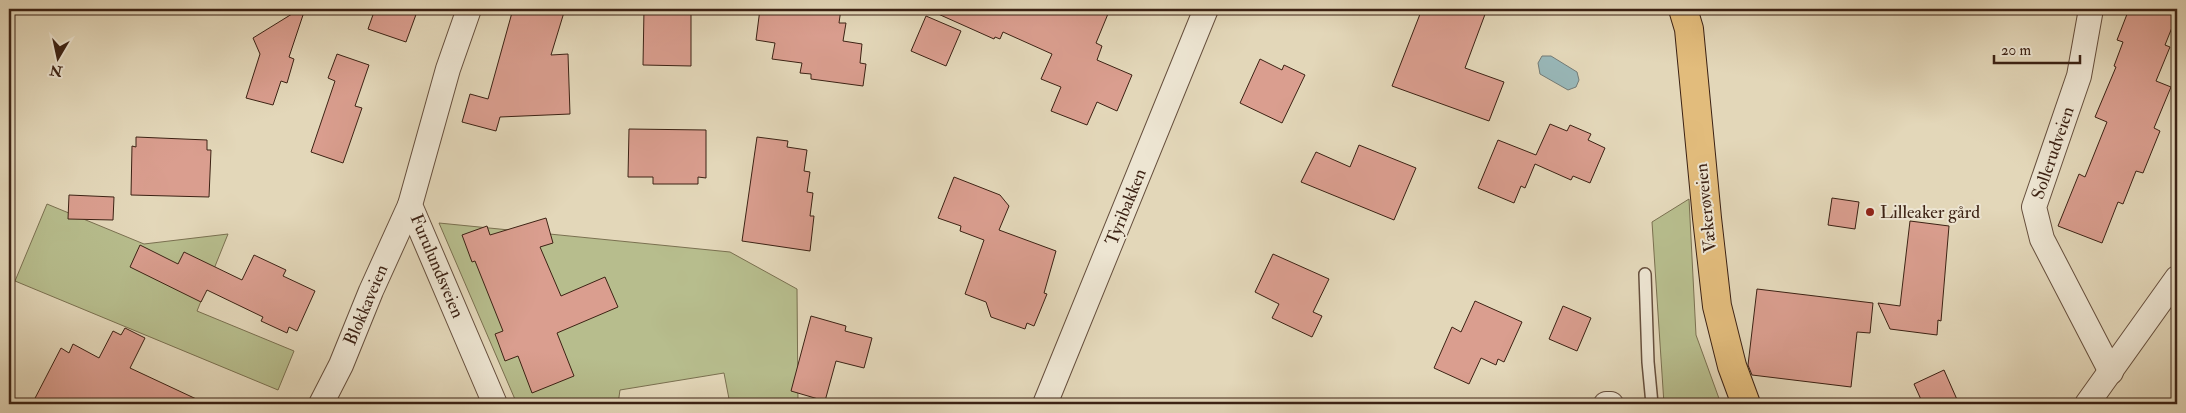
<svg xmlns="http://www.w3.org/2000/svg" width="2186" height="413" font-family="'IM FELL Double Pica',serif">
<rect width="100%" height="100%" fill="#e3d7b9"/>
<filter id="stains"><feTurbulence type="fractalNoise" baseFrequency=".004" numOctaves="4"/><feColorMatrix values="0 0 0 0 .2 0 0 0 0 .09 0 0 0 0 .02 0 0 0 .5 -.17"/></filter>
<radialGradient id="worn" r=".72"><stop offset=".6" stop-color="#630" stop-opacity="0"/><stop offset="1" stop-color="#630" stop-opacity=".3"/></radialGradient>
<g fill="#b7bd8d" stroke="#7a7050">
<polygon points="1689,199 1696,335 1721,404 1664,404 1652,222"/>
<polygon points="47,204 144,244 228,234 197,311 294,351 278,390 15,281"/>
<polygon points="439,223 730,252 797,289 798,404 730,404 724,373 620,390 618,404 517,404"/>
</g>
<polygon fill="#98b7b8" stroke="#737b76" points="1542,56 1551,56 1577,72 1579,80 1576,87 1568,90 1540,74 1538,63"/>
<g fill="#da9e8f" stroke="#3c2214">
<polygon points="300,9 305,9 289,57 294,59 287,83 281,81 273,105 246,98 260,54 253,38"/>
<polygon points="375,9 418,9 406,42 368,29"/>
<polygon points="513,9 565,9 551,55 568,54 570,114 500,117 496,131 462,122 470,94 488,99"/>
<polygon points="644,9 691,9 691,66 643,65"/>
<polygon points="760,9 841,9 839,23 846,23 843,41 862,44 860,63 866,64 863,86 811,79 811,74 800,73 802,63 772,59 775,43 756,40"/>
<polygon points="927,9 1110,9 1096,43 1102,46 1097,60 1132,75 1117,111 1097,102 1087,125 1051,111 1061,87 1041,79 1052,54 1003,32 1000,39 995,37 994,39"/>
<polygon points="1422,9 1487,9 1465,68 1504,82 1489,121 1392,86"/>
<polygon points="2129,9 2177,9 2177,15 2165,45 2170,47 2156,81 2171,87 2154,128 2160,131 2143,173 2136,171 2123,204 2118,202 2102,243 2058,226 2079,174 2085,177 2107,122 2095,117 2116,67 2114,66 2123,42 2117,40"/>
<polygon points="926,16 961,31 946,66 911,51"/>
<polygon points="337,54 369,65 355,106 362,108 343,163 311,152 335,81 328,78"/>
<polygon points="1260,59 1282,70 1284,65 1305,75 1282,123 1240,103"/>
<polygon points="1550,124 1567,131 1570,125 1591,134 1588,140 1605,148 1590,183 1573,176 1571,180 1535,164 1525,188 1521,186 1514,203 1478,188 1498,140 1536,155"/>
<polygon points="629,129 706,130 706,178 698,177 698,184 653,184 653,177 628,177"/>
<polygon points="136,137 207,140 207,150 211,150 209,197 131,195 132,146 136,147"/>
<polygon points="757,137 788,141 787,147 807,150 804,171 810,172 807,192 813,193 810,216 814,216 810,251 742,241"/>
<polygon points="1359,145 1416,168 1394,220 1301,182 1316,152 1350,167"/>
<polygon points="954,177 1000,195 1009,206 999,230 1056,251 1044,293 1047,294 1034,326 1027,323 1025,329 991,317 986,302 965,294 984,240 960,231 961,226 938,218"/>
<polygon points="69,195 114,197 113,220 68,219"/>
<polygon points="1832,198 1859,202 1855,229 1828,225"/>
<polygon points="546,218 553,243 540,247 561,296 605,277 618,307 557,333 574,376 532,393 518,356 505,361 495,334 503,331 475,261 472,262 462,235 487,226 490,235"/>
<polygon points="1910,221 1949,226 1941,321 1938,320 1937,335 1890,329 1878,303 1900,306"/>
<polygon points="140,245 178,264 184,252 242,280 254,255 286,270 283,276 315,291 297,331 289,327 287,333 261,321 263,317 207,290 201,302 130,267"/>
<polygon points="1273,254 1329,279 1313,312 1322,316 1312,337 1272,318 1279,304 1255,292"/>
<polygon points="1757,289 1873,303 1870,333 1857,332 1851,387 1752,375 1748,365"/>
<polygon points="1475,301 1522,322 1504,362 1498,359 1496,365 1481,358 1469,384 1434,368 1452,327 1461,332"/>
<polygon points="1563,306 1591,318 1577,351 1549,339"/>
<polygon points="811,316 846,326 845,331 872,338 864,368 836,361 825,401 791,391"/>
<polygon points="125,328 145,338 130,368 207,404 32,404 61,348 69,353 73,344 99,358 113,331 121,335"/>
<polygon points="1944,370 1959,404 1923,404 1914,384"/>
</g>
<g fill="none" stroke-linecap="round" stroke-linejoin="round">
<defs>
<polyline id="lane" points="1645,274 1648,362 1652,404"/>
<g id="street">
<polyline points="469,9 448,69 410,205 495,404"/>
<polyline points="2091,9 2079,76 2034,207 2042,239 2111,372"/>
<polyline points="321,404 341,365 371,291 410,205"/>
<polyline points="1045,404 1206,9"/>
<polyline points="1606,404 1611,404"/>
<polyline points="2087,404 2177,278"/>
</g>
<polyline id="primary" points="1683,9 1689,29 1707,218 1717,306 1732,366 1746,404"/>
</defs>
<use href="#lane" stroke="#664f3d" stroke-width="14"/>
<use href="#street" stroke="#664f3d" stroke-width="26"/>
<use href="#primary" stroke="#3c2214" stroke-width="30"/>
<use href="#lane" stroke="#ede5d2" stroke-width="11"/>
<use href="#street" stroke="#ede5d2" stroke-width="24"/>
<use href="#primary" stroke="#e2bc7c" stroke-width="28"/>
</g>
<circle fill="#8f2418" stroke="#ede5d2" stroke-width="2" cx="1870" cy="212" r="5"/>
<g text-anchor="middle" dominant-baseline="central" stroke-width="4" stroke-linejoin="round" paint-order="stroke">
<g font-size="18" fill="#3c2214" stroke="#ede5d2">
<text transform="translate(2053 153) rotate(-71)">Sollerudveien</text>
<text transform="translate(1126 207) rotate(-68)">Tyribakken</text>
<text transform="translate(1706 208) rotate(-96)">Vækerøveien</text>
<text transform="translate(437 266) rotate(67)">Furulundsveien</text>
<text transform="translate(366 305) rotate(-67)">Blokkaveien</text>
</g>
<g font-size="18" fill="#3c2214" stroke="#ede5d2" text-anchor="start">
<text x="1880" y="212">Lilleaker gård</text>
</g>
</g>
<rect width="2186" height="413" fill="none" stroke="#e3d7b9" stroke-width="30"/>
<rect x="10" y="10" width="2166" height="393" fill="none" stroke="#3c2214" stroke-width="2.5"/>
<rect x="15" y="15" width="2156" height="383" fill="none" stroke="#3c2214"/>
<g transform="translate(58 58) rotate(189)" stroke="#ede5d2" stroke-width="4" paint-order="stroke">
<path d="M0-4L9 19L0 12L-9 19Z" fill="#3c2214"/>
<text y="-8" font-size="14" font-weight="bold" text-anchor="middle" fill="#3c2214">N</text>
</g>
<path d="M1994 55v8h86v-8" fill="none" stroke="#3c2214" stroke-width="2.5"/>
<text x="2001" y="55" font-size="15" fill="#3c2214" stroke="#ede5d2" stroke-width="4" paint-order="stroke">20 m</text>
<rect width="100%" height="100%" filter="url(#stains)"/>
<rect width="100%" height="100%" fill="url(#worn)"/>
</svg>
